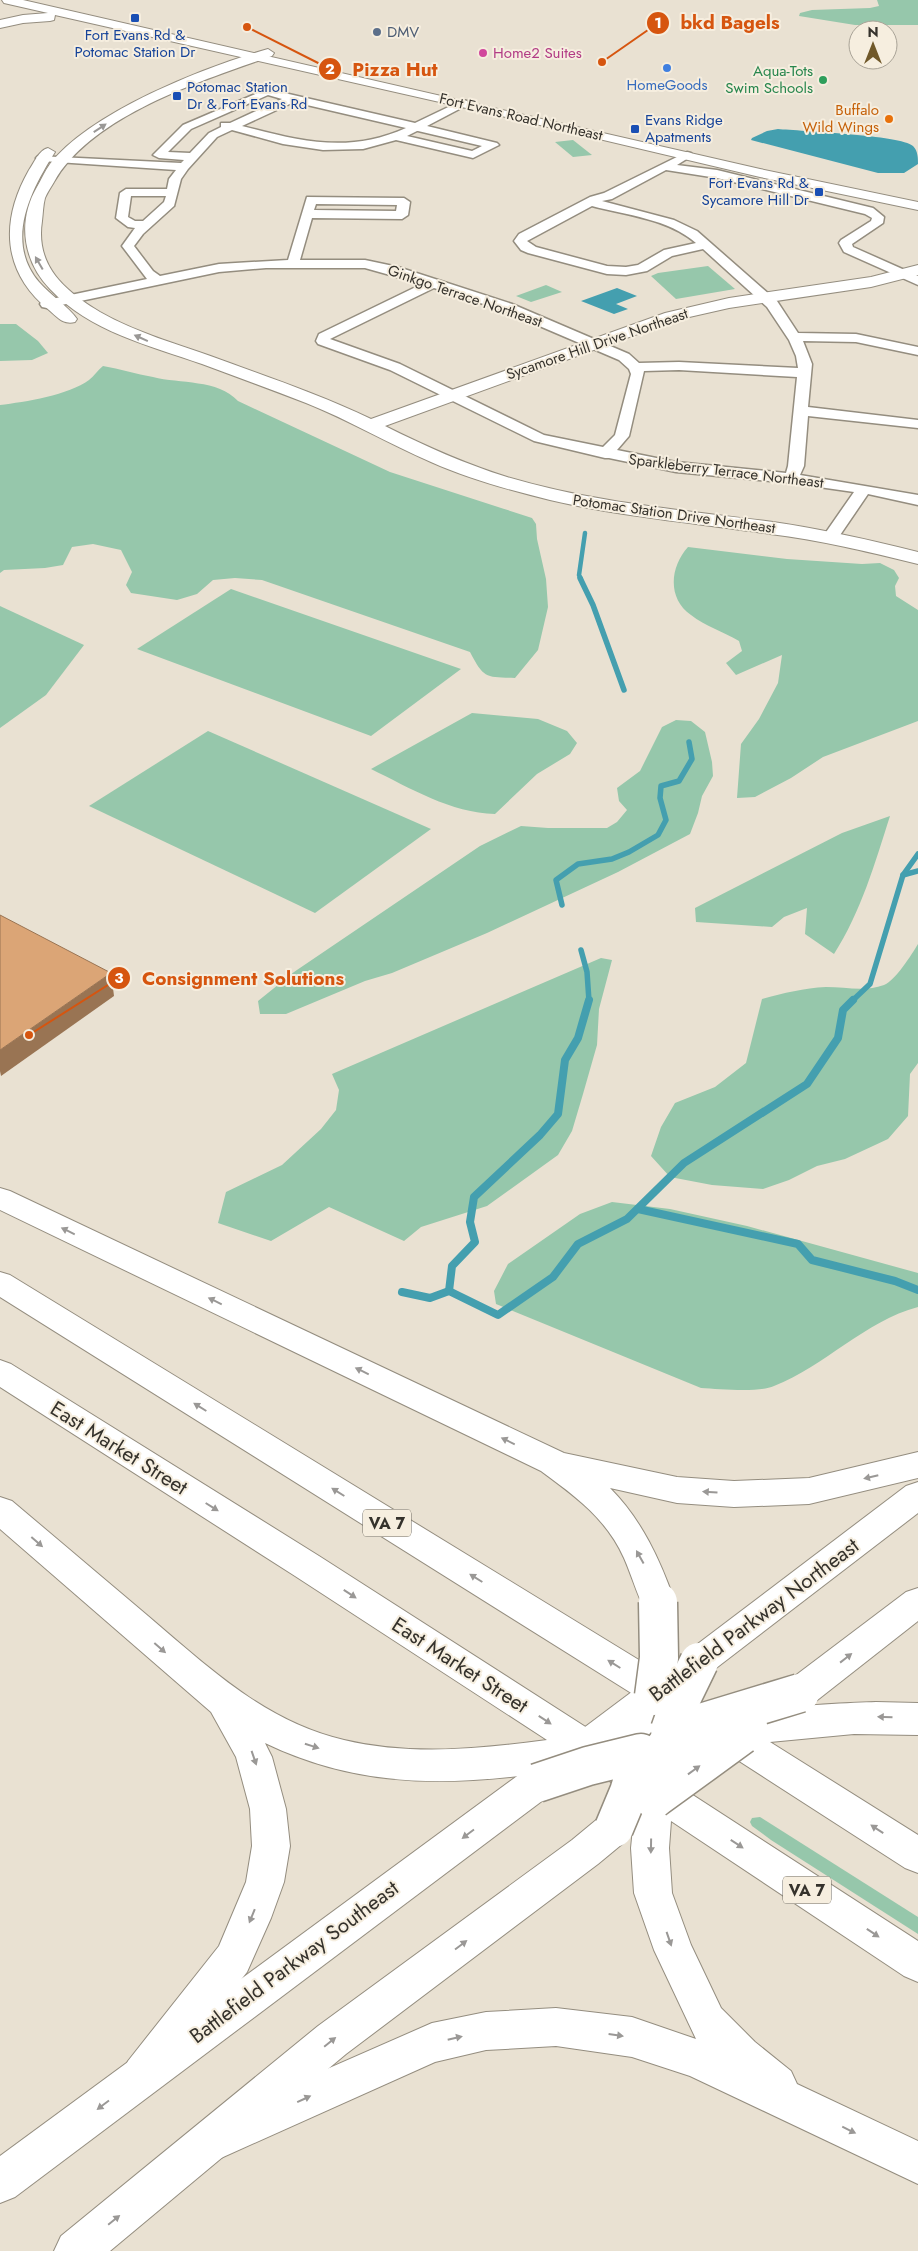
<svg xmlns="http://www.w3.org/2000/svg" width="918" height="2251" font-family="Jost,sans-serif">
<rect width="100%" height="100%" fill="#e9e1d2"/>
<g fill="#96c7ab">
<polygon points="877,0 918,0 918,25 855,25 799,16 800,13 812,10 870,8 879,6"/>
<polygon points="573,140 592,155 573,157 555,142"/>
<polygon points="708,266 735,289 676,299 651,276 658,273"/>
<polygon points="546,285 562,292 531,302 516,296"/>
<polygon points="0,324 16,324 38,341 48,353 32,360 0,361"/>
<path d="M103 366C120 369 136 374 153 377 180 384 218 379 238 401L390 472 532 518 536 524 537 539 546 579 548 607 538 650 515 678C486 677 484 679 470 652L262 580 235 578 213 580 197 594 177 600 131 593 126 585 132 572 121 550 93 544 72 547 63 565 45 568 4 570 0 573V405C25 402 69 395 89 380 94 376 98 370 103 366Z"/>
<path d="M688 547 787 559 862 564 880 563 894 570 899 578 895 586 896 596 918 610V721L823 757 791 778 755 797 737 798 741 744 759 719 778 683 782 655 736 675 726 663 742 651 739 641C724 632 705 626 691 615 667 598 670 567 688 547Z"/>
<polygon points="231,589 461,669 371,736 137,649"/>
<polygon points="0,606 84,645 46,695 0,728"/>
<path d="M472 713 538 719 567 731 577 743 570 754 537 774 495 814C451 813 410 788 371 769Z"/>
<polygon points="676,720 691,721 705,732 712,762 713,776 702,796 698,813 690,834 618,872 487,933 392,973 365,981 286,1014 260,1014 258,1001 294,972 480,846 521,826 548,828 607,828 617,822 627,810 619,801 617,788 640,771 662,727"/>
<polygon points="208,731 431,829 315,913 89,806"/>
<path d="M890 816C875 863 861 912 834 954L805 934 807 908 784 917 772 927 696 922 695 908 842 833Z"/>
<path d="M918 944V1063L910 1074 908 1116 888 1139 845 1159 817 1166 789 1180 763 1189 712 1185 670 1177 651 1156 661 1127 675 1103 715 1087 746 1063 762 999C784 993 804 988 826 987 846 987 865 992 884 985 895 981 912 954 918 944Z"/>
<polygon points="601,958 612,960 599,1009 597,1045 583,1094 572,1131 558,1155 487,1206 421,1227 404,1241 329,1207 271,1241 218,1223 226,1192 282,1165 321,1129 336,1110 339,1090 332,1074"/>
<path d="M612 1202 670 1209 747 1226 918 1273V1307C865 1321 825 1366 774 1386 758 1393 720 1389 701 1388L496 1304 494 1291 508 1264 580 1214Z"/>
<polygon points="760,1817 918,1917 918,1934 771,1840 752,1826 750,1822 752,1818"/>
</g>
<g fill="#449faf">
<path d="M778 129C799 131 901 135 913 146 918 151 918 158 918 164L904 173H878L751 140 752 138 767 131Z"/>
<polygon points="617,288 637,296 616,304 628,309 614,314 581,301"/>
</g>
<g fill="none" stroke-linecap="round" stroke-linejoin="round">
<polyline stroke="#449faf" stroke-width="4.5" points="581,579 579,575 585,533"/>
<g stroke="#449faf" stroke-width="5.5">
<polyline points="580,578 593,605 624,690"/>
<polyline points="903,875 918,871"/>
<polyline points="562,905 556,880 578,864 612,859 629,852 658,835 666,820 660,798 661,786 679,781 692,759 689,742"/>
<polyline points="581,950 587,972 589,1001"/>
<polyline points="852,1001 870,984 903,875 918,854"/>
</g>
<g stroke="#449faf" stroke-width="8">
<polyline points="638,1209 798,1244 812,1260 895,1281 918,1290"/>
<polyline points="449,1291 452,1266 475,1242 470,1222 474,1197 540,1135 558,1114 565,1060 578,1038 589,1000"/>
<polyline points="402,1292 430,1298 449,1291 498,1315 553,1277 578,1244 627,1219 684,1163 807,1084 838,1038 843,1010 853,1000"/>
</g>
<defs>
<path id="minor" d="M267 89 415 123 463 100 467 101 468 103 467 105 427 126 497 143 499 145 473 158 396 140 363 149 323 150 283 144 232 130 217 137 188 169 181 179 174 206 143 234 134 246 153 271 160 276 219 264 288 260 307 197 404 198 410 202 408 215 402 219 312 218 300 260H365L398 267 512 304 629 354 639 363 679 362 798 368 796 356 789 340 767 307 703 249 672 256 647 271 626 275 607 274 528 253 521 250 514 241 519 234 590 197 604 193 687 152 691 153 693 155 677 165 717 170 873 208 884 217 883 223 852 244 853 247 918 276V285L844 252 839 243 841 240 871 221 872 218 865 214 717 178 666 170 612 199 602 201 674 220 697 231 777 301 798 333 856 334 918 347V355L856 342 803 341 812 364 808 407 918 420V428L808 416 804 466 800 475 918 495V505L868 494 836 541H824L822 538 854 492 791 483 676 472 609 458H605L534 441 390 370 318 344 316 341 319 334 422 284 365 268H266L219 272 47 308 42 307 40 304 42 301 147 279 122 246 135 228 128 227 116 218 120 193 126 189H167L169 179 176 170 42 161 36 158 38 156 181 163 184 160 159 158 153 155 183 125ZM268 95 282 99 230 123H221V127L209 133 190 153 168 152 191 129ZM294 102 406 128C348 154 300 141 242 126ZM417 131H418L482 146 472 151 407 136ZM131 196H166L164 202 143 221H135L128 217ZM316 204 397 205 396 211 314 210ZM592 206C626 215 669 219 696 243L664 250 638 265 626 267 607 266 536 247 527 241ZM434 288 502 310 619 360 629 369 631 374 615 435 603 447 544 435 400 364 330 339ZM679 370 797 377 788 466 786 473 676 462 617 450 629 436 644 371Z"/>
<g id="tertiary">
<path d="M268 49 274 53 272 56C204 80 92 115 54 182 51 187 47 193 45 198 43 205 43 213 42 221 35 266 65 291 100 312 137 333 177 344 216 358 268 377 321 395 371 419L665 313 729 298 871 277 918 265V275L871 287 729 308 676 320 385 426C425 446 465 464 507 477 594 503 683 510 773 522 822 529 870 540 918 552V564C869 552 820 540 770 534 696 523 622 517 550 500 509 490 469 479 431 462 389 444 349 420 306 403 272 390 237 377 202 364 150 346 89 331 50 289 23 261 17 221 37 187 41 180 45 171 50 164 91 112 204 67 268 49Z"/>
<path d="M48 148 55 152C31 190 4 241 39 282 50 295 69 307 77 319L75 322C63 325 57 317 49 310 2 272 0 221 29 170 34 163 39 150 48 148Z"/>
</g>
<g id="secondary">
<polygon points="2,0 23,0 760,169 918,202 918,210 760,177 497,115 55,15 54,20 50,21 23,23 0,28 0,20 23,15 48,13 4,3"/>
<polygon points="918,1482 918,1513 711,1672 699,1677 687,1672 682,1662 687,1652 906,1486"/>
<polygon points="918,1588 918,1621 797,1716 784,1720 771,1716 766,1705 771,1694 906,1592"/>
<polygon points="654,1681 667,1685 672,1696 667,1707 603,1755 590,1760 577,1755 572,1744 577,1733 641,1685"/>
</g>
<g id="primary">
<polygon points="537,1767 550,1771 555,1783 550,1795 15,2197 0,2203 0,2156 524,1771"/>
<polygon points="614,1811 627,1816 633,1828 627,1840 598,1864 346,2054 110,2251 54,2251 61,2236 318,2026 572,1840 601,1816"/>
</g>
<g id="motorway">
<path d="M0 1188 10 1191 564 1453 677 1477 734 1481 809 1478 918 1452V1478L809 1504 734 1507 677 1503 610 1488C642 1520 660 1560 675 1602L670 1612 658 1616 646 1612C637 1595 632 1576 624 1558 606 1518 575 1496 541 1471L0 1210Z"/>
<path d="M0 1272 10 1275 683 1687 688 1698 683 1709 668 1713 659 1753 654 1764 648 1766 918 1941V1982L904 1976 671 1821 669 1848 672 1893 691 1945 721 2008 755 2042 791 2071 797 2084 918 2141V2184L690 2076 632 2057 556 2046 486 2050 435 2062 212 2162 197 2156 191 2141 197 2126 432 2023 486 2012 556 2008 632 2017 696 2039 654 1950 634 1893 631 1848 636 1798 586 1766C567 1772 545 1773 526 1775 434 1787 350 1784 265 1743L272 1757 286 1809 290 1846 284 1882 271 1918 247 1972 156 2089 142 2095 128 2089 122 2075 128 2061 219 1946 246 1882 252 1846 250 1809 236 1757 211 1712 0 1529V1497L12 1501C57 1539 102 1577 148 1616 207 1666 265 1722 344 1740 411 1756 480 1749 547 1740L295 1576 0 1387V1360L11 1364 319 1556 623 1751 636 1696 0 1297Z"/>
<path d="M876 1702 918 1703V1735L854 1734 770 1742 918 1835V1873L905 1868 708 1741 703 1730 708 1719 721 1714 736 1720C756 1706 847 1703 876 1702Z"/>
</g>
</defs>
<use href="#minor" stroke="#948d7f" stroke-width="3"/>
<use href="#tertiary" stroke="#948d7f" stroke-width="2"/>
<use href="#secondary" stroke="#948d7f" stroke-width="2"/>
<use href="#primary" stroke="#948d7f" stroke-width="2"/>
<use href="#motorway" stroke="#948d7f" stroke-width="2"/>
<use href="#minor" fill="#fff" fill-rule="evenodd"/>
<use href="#tertiary" fill="#fff" fill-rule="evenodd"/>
<use href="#secondary" fill="#fff" fill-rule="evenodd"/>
<use href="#primary" fill="#fff" fill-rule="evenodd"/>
<use href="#motorway" fill="#fff" fill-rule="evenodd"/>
<defs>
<polyline id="secondary-bridge" points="654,1799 742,1735"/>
<g id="motorway-bridge">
<polyline points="654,1696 659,1658 658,1602"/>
<polyline points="701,1723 800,1693"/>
<polyline points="670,1730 681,1699 699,1662"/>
<polyline points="537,1783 588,1766 641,1753 629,1792 614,1828"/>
<polyline points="654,1799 665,1747 749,1730"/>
</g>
</defs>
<use href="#secondary-bridge" stroke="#948d7f" stroke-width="41" stroke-linecap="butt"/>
<use href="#motorway-bridge" stroke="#948d7f" stroke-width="41" stroke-linecap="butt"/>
<use href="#secondary-bridge" stroke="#fff" stroke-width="38"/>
<use href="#motorway-bridge" stroke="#fff" stroke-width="38"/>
</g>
<polygon fill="#997453" points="111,973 114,996 1,1076 0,1071 0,1050"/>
<polygon fill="#dba576" stroke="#997453" points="0,915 111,973 0,1050"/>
<defs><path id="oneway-solid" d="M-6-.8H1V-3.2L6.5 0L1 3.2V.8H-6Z" transform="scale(1.25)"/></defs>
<g fill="#9a9896">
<use href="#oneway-solid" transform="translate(100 128) rotate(-33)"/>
<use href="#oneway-solid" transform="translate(39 263) rotate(-120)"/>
<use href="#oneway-solid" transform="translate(141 338) rotate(-156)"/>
<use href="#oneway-solid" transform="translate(68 1231) rotate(-154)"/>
<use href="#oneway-solid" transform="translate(215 1301) rotate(-154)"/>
<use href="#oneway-solid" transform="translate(362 1371) rotate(-154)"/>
<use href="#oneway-solid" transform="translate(200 1407) rotate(-148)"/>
<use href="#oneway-solid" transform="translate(508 1441) rotate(-154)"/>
<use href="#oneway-solid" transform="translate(871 1477) rotate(167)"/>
<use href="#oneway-solid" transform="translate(338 1492) rotate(-148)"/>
<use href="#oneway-solid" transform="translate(710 1492) rotate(-176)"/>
<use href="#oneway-solid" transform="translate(212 1507) rotate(32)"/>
<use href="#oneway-solid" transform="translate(37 1542) rotate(41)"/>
<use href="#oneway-solid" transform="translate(640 1557) rotate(-119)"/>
<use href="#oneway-solid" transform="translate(476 1578) rotate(-148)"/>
<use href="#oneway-solid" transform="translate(350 1594) rotate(33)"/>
<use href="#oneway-solid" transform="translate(160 1648) rotate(41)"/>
<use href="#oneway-solid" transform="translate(846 1658) rotate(-38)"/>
<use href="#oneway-solid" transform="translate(614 1664) rotate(-148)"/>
<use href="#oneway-solid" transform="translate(885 1717) rotate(-178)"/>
<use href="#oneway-solid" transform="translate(545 1720) rotate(33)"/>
<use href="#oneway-solid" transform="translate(312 1746) rotate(18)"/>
<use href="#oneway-solid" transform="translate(254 1758) rotate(71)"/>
<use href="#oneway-solid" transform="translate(694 1770) rotate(-36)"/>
<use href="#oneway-solid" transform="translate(877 1829) rotate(-147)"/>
<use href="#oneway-solid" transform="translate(468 1834) rotate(143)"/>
<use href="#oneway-solid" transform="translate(737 1844) rotate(33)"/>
<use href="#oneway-solid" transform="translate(651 1846) rotate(91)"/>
<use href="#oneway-solid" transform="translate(252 1916) rotate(112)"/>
<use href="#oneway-solid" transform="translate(873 1933) rotate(34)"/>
<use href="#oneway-solid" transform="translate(669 1939) rotate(71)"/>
<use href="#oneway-solid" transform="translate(461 1945) rotate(-37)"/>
<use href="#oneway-solid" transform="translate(616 2035) rotate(8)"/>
<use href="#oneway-solid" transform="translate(455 2038) rotate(-13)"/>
<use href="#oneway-solid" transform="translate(330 2042) rotate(-39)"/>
<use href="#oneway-solid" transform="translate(304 2099) rotate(-25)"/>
<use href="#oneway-solid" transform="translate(103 2105) rotate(143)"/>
<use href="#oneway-solid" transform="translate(849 2130) rotate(26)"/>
<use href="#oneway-solid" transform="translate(114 2220) rotate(-39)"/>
</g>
<g fill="#1a4fb4" stroke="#f6eedf" stroke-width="2">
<rect x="130" y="13" width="10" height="10" rx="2.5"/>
<rect x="172" y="91" width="10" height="10" rx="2.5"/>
<rect x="630" y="124" width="10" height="10" rx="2.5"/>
<rect x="814" y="187" width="10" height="10" rx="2.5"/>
</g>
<circle fill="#5c6f8a" stroke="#f6eedf" stroke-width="2" cx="377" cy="32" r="5"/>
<circle fill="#d1479c" stroke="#f6eedf" stroke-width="2" cx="483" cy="53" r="5"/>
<circle fill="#3f7fe0" stroke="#f6eedf" stroke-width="2" cx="667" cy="68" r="5"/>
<circle fill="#2e9e5b" stroke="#f6eedf" stroke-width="2" cx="823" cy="80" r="5"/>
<circle fill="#e8710a" stroke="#f6eedf" stroke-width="2" cx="889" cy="119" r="5"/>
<g text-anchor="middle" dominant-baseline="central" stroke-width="4" stroke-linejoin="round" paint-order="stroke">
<g font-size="15" fill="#4e5e75" stroke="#f6eedf" text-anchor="start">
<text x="387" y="32">DMV</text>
</g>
<g font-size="15" fill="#164399" stroke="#f6eedf" text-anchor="start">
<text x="135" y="35" text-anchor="middle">Fort Evans Rd &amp;<tspan x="135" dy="17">Potomac Station Dr</tspan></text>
<text x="187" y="87">Potomac Station<tspan x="187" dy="17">Dr &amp; Fort Evans Rd</tspan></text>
<text x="645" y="120">Evans Ridge<tspan x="645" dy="17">Apatments</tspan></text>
<text x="809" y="183" text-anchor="end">Fort Evans Rd &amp;<tspan x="809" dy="17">Sycamore Hill Dr</tspan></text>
</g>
<g font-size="15" fill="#b23c85" stroke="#f6eedf" text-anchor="start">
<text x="493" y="53">Home2 Suites</text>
</g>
<g font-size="15" fill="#27864d" stroke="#f6eedf" text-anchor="end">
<text x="813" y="71">Aqua-Tots<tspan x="813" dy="17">Swim Schools</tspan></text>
</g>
<g font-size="15" fill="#366cbe" stroke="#f6eedf">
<text x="667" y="85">HomeGoods</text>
</g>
<g font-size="15" fill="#c56008" stroke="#f6eedf" text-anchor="end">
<text x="879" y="110">Buffalo<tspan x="879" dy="17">Wild Wings</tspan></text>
</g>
<g font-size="15" fill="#35322c" stroke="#f6eedf">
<text transform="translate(521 117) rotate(13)">Fort Evans Road Northeast</text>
<text transform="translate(465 296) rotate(19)">Ginkgo Terrace Northeast</text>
<text transform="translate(597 344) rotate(-19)">Sycamore Hill Drive Northeast</text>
<text transform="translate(726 471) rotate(7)">Sparkleberry Terrace Northeast</text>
<text transform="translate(674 514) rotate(8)">Potomac Station Drive Northeast</text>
</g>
<g fill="#f6eedf" stroke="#6f6a62" stroke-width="1">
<rect x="363" y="1509.5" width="48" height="27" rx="4"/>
<rect x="783" y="1876.5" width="48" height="27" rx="4"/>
</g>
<g font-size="16" font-weight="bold" fill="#35322c">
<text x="387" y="1523">VA 7</text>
<text x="807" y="1890">VA 7</text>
</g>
<g font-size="21" fill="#35322c" stroke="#f6eedf">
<text transform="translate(119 1448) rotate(32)">East Market Street</text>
<text transform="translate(754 1620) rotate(-37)">Battlefield Parkway Northeast</text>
<text transform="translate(460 1665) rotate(33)">East Market Street</text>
<text transform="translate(294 1962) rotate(-37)">Battlefield Parkway Southeast</text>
</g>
</g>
<path fill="none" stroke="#d6550f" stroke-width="2" d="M602 62L658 23M247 27L330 69M29 1035L119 978"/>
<g fill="#d6550f" stroke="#f6eedf" stroke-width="2">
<circle cx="602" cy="62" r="5"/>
<circle cx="247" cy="27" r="5"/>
<circle cx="29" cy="1035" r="5"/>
<circle cx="658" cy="23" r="12"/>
<circle cx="330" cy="69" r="12"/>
<circle cx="119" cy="978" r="12"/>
</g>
<g font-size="15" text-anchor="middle" font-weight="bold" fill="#fff">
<text x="658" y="28">1</text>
<text x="330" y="74">2</text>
<text x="119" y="983">3</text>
</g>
<g font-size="19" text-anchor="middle" font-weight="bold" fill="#d6550f" stroke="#f6eedf" stroke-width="4" stroke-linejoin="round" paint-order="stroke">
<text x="730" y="29">bkd Bagels</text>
<text x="395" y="76">Pizza Hut</text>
<text x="243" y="985">Consignment Solutions</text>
</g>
<g transform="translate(873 45)"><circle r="24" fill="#f6eedf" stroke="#a9a397"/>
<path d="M0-4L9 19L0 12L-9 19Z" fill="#705829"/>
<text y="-8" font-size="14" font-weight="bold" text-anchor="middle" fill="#35322c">N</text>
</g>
</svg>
